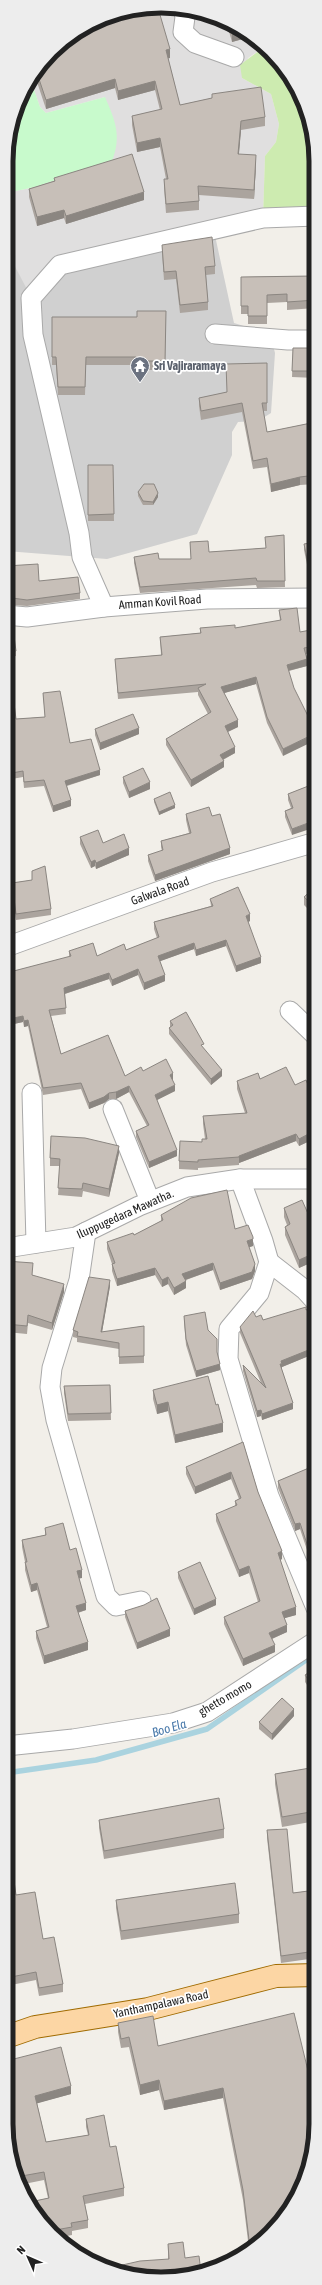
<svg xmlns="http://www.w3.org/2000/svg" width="322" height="2285" font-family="'Asap Condensed',sans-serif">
<rect width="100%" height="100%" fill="#f2efe9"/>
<polygon fill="#e0dfdf" points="171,6 229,22 264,47 248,58 242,78 271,94 279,124 276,142 265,156 263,218 31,298 6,249 6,193 35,187 105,97 46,113 40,107 31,81 59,44 94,30"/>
<polygon fill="#d0d0d0" points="214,231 234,323 270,334 275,353 271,413 258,421 238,422 232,432 232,455 197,534 107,559 6,551 6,249 31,297 60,265"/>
<polygon fill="#cdebb0" points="264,47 270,51 300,93 316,151 316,216 263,218 265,156 276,142 279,124 271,94 242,78 240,65"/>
<path fill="#c8facc" d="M31 81 40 107 46 113 105 97C115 120 122 136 112 161L35 187 6 193C6 157 8 110 31 81Z"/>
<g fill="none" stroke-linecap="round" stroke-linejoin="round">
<polyline stroke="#aad3df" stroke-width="5.5" points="6,1773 96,1760 207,1729 316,1653"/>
<defs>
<g id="minor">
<polyline points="183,9 185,17 183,32 195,43 234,57"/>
<polyline points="215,334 288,340 316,340"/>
<polyline points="104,607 82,557 79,533 33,335 31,298 60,265 263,218 316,216"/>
<polyline points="6,615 27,617 104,607 207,599 316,598"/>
<polyline points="6,947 212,872 316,842"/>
<polyline points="290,1011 316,1036"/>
<polyline points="32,1093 36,1243"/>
<polyline points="113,1109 150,1201"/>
<polyline points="240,1179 263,1241 269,1262 259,1293 229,1329 228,1359 269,1496 316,1608"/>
<polyline points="86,1232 79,1280 52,1368 50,1387 56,1420 106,1596 116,1606 141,1601"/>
<polyline points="6,1248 76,1237 139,1206 187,1187 240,1179 316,1179"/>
<polyline points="269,1262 305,1290 316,1302"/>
<polyline points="6,1746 73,1739 173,1723 207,1712 316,1641"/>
</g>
<polyline id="primary" points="6,2037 35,2027 148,2009 276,1976 316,1975"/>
</defs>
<use href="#minor" stroke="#a9a9a9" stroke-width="21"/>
<use href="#primary" stroke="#a06b00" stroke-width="24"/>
<use href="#minor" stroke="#fff" stroke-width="19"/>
<use href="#primary" stroke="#fcd6a4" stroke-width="22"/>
</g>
<g fill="#aba49e">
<polygon points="226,21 229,22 250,37 232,42"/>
<polygon points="59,44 170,58 168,58 180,105 212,98 212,94 265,117 265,126 241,130 239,154 256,164 254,199 199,195 199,210 166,213 164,188 164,179 166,179 160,147 137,152 132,125 132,116 160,110 155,90 118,100 115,88 46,109 35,76"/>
<polygon points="54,178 144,200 66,224 64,218 37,226 29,197 29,189 54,181"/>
<polygon points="162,245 215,266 215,274 206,275 208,302 208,310 180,313 176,279 164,280 162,253"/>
<polygon points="316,271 316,308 287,310 287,302 267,303 267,324 248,324 248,314 241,314 241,277 313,276"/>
<polygon points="166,311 165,370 136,370 136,365 86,365 85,395 58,395 56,365 52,365 52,317 137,317"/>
<polygon points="293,348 316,348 316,378 292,377"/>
<polygon points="267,363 267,411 263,411 267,432 316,422 316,484 300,485 271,492 267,467 253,469 242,412 201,420 199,406 199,398 227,392"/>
<polygon points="88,465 113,465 114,521 88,521"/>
<polygon points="138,492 158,497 153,505 143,505 138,496"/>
<polygon points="284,535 285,587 257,588 256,585 140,593 134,563 134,557 159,559 191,559 190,542 209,552 266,548 265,537"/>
<polygon points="316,542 311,584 304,550 304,544"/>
<polygon points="6,566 39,581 80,593 80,599 27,606 12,605 12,603 6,604"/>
<polygon points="279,610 300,632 316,629 316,652 306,654 307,666 289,671 283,756 267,723 256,684 224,693 238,727 228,732 235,753 223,760 224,767 191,787 166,745 166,739 208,714 198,695 198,692 118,699 115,659 161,655 160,637 200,633 200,628 235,628 280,621"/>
<polygon points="6,630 16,651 16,656 6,658"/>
<polygon points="6,688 16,719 45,717 43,693 70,743 100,775 67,786 71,806 53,812 44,786 24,788 23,777 6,780"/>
<polygon points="95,729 139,734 100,750 95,735"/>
<polygon points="123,777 150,789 129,798 123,783"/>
<polygon points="316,783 292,835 285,817 285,811 291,808 288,800 288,794"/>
<polygon points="154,799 175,808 159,815 154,802"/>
<polygon points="186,814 212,816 230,854 155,881 148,861 148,855 162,851 161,847 161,841 189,833 186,820"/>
<polygon points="80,837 103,843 129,855 96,869 95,866 91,868 80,844"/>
<polygon points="32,871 51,909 51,915 16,920 12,889 12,883 32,880"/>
<polygon points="316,886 316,917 304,905 304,897"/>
<polygon points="210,899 250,921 248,922 261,963 236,972 226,946 196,956 194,949 160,961 165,981 144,990 138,975 112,986 109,979 65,994 66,1014 51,1016 61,1054 125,1076 143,1071 173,1080 172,1080 175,1091 157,1100 177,1156 149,1168 136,1137 136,1131 147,1126 129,1092 116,1099 109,1099 104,1103 89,1109 81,1089 43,1095 28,1026 24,1027 23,1022 9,1025 8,1022 6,1022 6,973 69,957 69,951 97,956 126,950 157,938 154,929 154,922 211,906"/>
<polygon points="170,1021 204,1049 222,1076 211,1085 169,1034 169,1028 170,1027"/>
<polygon points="260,1079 295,1085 311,1092 316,1090 316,1138 299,1146 296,1141 239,1163 239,1165 198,1168 198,1170 179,1169 179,1161 205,1139 203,1124 203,1116 245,1113 237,1089 237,1081"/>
<polygon points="6,1080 8,1093 8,1099 6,1099"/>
<polygon points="119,1153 109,1197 83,1191 82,1197 58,1195 60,1166 50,1166 50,1158"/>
<polygon points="284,1208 313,1225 316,1224 316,1278 314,1279 308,1264 299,1268 285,1235 285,1227 287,1225 284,1217"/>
<polygon points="161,1215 235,1229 253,1246 249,1247 255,1271 252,1279 220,1290 213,1270 186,1280 186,1288 174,1295 168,1284 162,1287 155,1275 117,1286 112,1271 112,1264 107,1249 107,1242 134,1235 161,1221"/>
<polygon points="6,1261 32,1275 64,1292 52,1330 28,1323 27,1334 6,1332"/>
<polygon points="110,1286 102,1332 144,1326 144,1363 119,1364 119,1349 77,1342 77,1338 73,1337 73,1330"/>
<polygon points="316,1307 316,1353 282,1367 282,1370 293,1409 262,1420 261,1416 257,1417 243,1371 243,1365 261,1383 240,1333 240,1327 256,1317 263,1320"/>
<polygon points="184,1316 208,1330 217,1353 220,1370 196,1377 186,1345 184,1322"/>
<polygon points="110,1385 111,1420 68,1421 64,1393 64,1386"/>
<polygon points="153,1390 223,1432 175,1443 168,1411 157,1414 153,1399"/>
<polygon points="243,1442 258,1492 282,1559 280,1560 296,1615 284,1618 287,1632 272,1639 275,1652 243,1666 224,1624 224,1617 258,1602 249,1573 239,1577 216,1521 216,1514 235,1506 235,1501 239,1499 231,1479 195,1494 186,1474 186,1467"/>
<polygon points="316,1465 316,1561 311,1562 300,1529 295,1531 278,1488 278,1481"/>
<polygon points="45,1528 70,1550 82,1578 79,1578 86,1610 78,1613 88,1650 44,1664 36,1638 36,1631 47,1627 37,1590 31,1592 25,1570 25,1562 22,1547 22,1540 45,1535"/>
<polygon points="178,1572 216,1605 194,1615 178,1578"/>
<polygon points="125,1611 170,1636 137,1649 125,1617"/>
<polygon points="316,1668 316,1698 305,1682 305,1675"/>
<polygon points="294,1716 272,1740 259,1729 259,1722"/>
<polygon points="316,1767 316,1821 282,1827 275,1784 275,1774"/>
<polygon points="99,1820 224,1829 224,1838 104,1859 99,1828"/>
<polygon points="267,1830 293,1893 316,1890 316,1958 281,1963 267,1838"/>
<polygon points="6,1882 16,1895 43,1939 63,1984 63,1992 39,1996 36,1980 6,1986"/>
<polygon points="116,1900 239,1914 239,1923 121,1940 116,1908"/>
<polygon points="118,2023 158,2046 316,2134 300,2192 263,2240 249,2249 243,2200 223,2098 164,2110 159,2090 140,2095 129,2047 121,2048 118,2032"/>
<polygon points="6,2061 71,2094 37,2103 46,2142 88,2135 86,2127 86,2119 110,2147 124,2188 124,2196 85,2204 88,2220 88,2228 72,2231 72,2235 57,2238 51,2233 30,2202 48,2198 44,2180 19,2185 18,2183 6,2124"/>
<polygon points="168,2244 185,2258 168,2259"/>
</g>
<g fill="#8b8681">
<polygon points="241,30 250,37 232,42 232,32"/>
<polygon points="170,49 170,58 166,59 166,50"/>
<polygon points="115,79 115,88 46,109 46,100"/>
<polygon points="155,81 155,90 118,100 118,91"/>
<polygon points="241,121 241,130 238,163 238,154"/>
<polygon points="160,138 160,147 137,152 137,143"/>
<polygon points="256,155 256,164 254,199 254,190"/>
<polygon points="144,192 144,200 66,224 66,216"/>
<polygon points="64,210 64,218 37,226 37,217"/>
<polygon points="300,477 300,485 271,492 271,484"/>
<polygon points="158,493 158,497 153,505 153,502"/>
<polygon points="316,577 316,583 311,584 311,578"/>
<polygon points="307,659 307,666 287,671 287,665"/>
<polygon points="256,677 256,684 221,694 221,687"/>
<polygon points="238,720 238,727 225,733 225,726"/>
<polygon points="139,728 139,734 100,750 100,743"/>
<polygon points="316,733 316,740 283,756 283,749"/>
<polygon points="235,747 235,753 220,761 220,755"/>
<polygon points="224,761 224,767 191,787 191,780"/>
<polygon points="100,770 100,775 65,786 65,781"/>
<polygon points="150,782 150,789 129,798 129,792"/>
<polygon points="71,800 71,806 53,812 53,806"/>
<polygon points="175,805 175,808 159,815 159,812"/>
<polygon points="316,820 316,827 292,835 292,829"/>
<polygon points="129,848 129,855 96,869 96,863"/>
<polygon points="230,848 230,854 155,881 155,875"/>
<polygon points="95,860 95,866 91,868 91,862"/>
<polygon points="14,871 14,875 6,877 6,873"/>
<polygon points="250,914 250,921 246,923 246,916"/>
<polygon points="226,940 226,946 196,956 196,950"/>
<polygon points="194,943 194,949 158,962 158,956"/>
<polygon points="261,957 261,963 236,972 236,966"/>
<polygon points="138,969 138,975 112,986 112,980"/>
<polygon points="109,973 109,979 64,994 64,988"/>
<polygon points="165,975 165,981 144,990 144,983"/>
<polygon points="23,1016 23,1022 9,1025 9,1019"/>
<polygon points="28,1020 28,1026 24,1027 24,1021"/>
<polygon points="222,1070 222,1076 211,1085 211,1079"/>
<polygon points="173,1073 173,1080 170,1081 170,1075"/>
<polygon points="175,1085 175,1091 155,1101 155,1095"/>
<polygon points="129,1086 129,1092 116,1099 116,1092"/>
<polygon points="109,1093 109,1099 104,1103 89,1109 89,1103"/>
<polygon points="316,1130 316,1138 299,1146 299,1139"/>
<polygon points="296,1134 296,1141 239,1163 239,1156"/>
<polygon points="119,1146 119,1153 109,1197 109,1189"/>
<polygon points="177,1150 177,1156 149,1168 149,1162"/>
<polygon points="253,1239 253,1246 247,1248 247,1241"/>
<polygon points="308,1256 308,1264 299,1268 299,1260"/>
<polygon points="213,1263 213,1270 182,1281 182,1274"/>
<polygon points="255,1264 255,1271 252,1279 220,1290 220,1283"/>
<polygon points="155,1268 155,1275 117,1286 117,1279"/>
<polygon points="316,1270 316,1278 314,1279 314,1271"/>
<polygon points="168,1277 168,1284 162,1287 162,1280"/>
<polygon points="110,1280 110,1286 101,1338 101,1332"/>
<polygon points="186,1281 186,1288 174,1295 174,1288"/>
<polygon points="64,1284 64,1292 52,1330 52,1323"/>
<polygon points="316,1347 316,1353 282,1367 282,1370 280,1364 281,1361"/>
<polygon points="220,1364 220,1370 196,1377 196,1371"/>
<polygon points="168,1402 168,1411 157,1414 157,1405"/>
<polygon points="293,1403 293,1409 262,1420 262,1414"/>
<polygon points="261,1410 261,1416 257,1417 257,1411"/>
<polygon points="223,1423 223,1432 175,1443 175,1435"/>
<polygon points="231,1472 231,1479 195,1494 195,1487"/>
<polygon points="300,1523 300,1529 295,1531 295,1524"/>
<polygon points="282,1551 282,1559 278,1561 278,1553"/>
<polygon points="316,1554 316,1561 311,1562 311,1556"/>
<polygon points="249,1566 249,1573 239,1577 239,1570"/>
<polygon points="82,1570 82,1578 77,1579 77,1571"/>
<polygon points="37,1583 37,1590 31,1592 31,1585"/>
<polygon points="216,1599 216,1605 194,1615 194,1609"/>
<polygon points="86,1603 86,1610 76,1613 76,1606"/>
<polygon points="296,1607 296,1615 282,1619 282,1612"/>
<polygon points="287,1625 287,1632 269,1640 269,1633"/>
<polygon points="170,1629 170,1636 137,1649 137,1643"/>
<polygon points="88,1642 88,1650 44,1664 44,1656"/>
<polygon points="275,1645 275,1652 243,1666 243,1659"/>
<polygon points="294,1709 294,1716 272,1740 272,1734"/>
<polygon points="159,2080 159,2090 140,2095 140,2085"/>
<polygon points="71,2086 71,2094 35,2104 35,2096"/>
<polygon points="223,2088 223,2098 164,2110 164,2101"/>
<polygon points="290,2206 285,2212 285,2207"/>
</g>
<g fill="#c7bfb8" stroke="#8b8681">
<polygon points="158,8 170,49 166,50 180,105 212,98 212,94 261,87 265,117 241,121 238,154 256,155 254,190 198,186 199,201 166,204 164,179 168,179 160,138 137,143 132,116 162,109 155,81 118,91 115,79 46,100 37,73 59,44 111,14"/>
<polygon points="229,22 241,30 232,32"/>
<polygon points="132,154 144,192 66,216 64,210 37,217 29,189 55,181 54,178"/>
<polygon points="212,237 215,266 205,267 208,302 180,305 176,271 164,272 162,245"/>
<polygon points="316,271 316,300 287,302 287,294 267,295 267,316 248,316 248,306 241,306 241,277 313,276 313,272"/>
<polygon points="137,311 166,311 165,361 136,361 136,357 86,357 85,387 58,387 56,357 52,357 52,317 137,317"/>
<polygon points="293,348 316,348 316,371 292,371"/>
<polygon points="267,363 267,403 262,403 267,432 316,422 316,475 300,477 271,484 267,458 253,461 242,403 201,411 199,398 227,392 226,364"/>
<polygon points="88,465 113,465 114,514 88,515"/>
<polygon points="144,484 154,484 158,493 153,502 143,501 138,492"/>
<polygon points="284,535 285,581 257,581 256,578 140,587 134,557 158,553 159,559 191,559 190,542 208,541 209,552 266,548 265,537"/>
<polygon points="316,542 316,577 311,578 304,544"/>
<polygon points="38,564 39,581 78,577 80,593 27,600 12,598 12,597 6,597 6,566"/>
<polygon points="297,608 300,632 316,629 316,646 304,648 307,659 287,665 294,688 316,732 316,733 283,749 267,717 256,677 221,687 238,720 225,726 235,747 220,755 224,761 191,780 166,739 211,712 198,688 206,684 118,693 115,659 162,655 160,637 201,633 200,628 235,625 235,628 281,620 279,610"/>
<polygon points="13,629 16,651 6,652 6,630"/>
<polygon points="6,688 12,688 16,719 45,717 43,693 60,691 70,743 91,739 100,770 65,781 71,800 53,806 44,780 24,782 23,771 6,774"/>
<polygon points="133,714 139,728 100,743 95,729"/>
<polygon points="143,768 150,782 129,792 123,777"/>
<polygon points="316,783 316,820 292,829 285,811 293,808 288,794"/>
<polygon points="170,792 175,805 159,812 154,799"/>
<polygon points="209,807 212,816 220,814 230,848 155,875 148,855 163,850 161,841 191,833 186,814"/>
<polygon points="98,830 103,843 124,834 129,848 96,863 95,860 91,862 80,837"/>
<polygon points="6,833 14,871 6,873"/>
<polygon points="45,866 51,909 16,914 12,883 32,880 32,871"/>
<polygon points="316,886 316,908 304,897"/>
<polygon points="238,887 250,914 246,916 261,957 236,966 226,940 196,950 194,943 158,956 165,975 144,983 138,969 112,980 109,973 64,988 66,1008 49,1010 61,1054 108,1035 125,1076 141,1067 143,1071 166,1059 173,1073 170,1075 175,1085 155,1095 177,1150 149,1162 136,1131 149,1125 129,1086 116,1092 109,1093 104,1097 89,1103 81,1083 43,1088 28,1020 24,1021 23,1016 9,1019 8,1016 6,1016 6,973 71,956 69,951 93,943 97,956 124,944 126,950 159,937 154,922 213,906 210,899"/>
<polygon points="186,1012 204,1044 201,1045 222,1070 211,1079 169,1028 173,1025 170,1021"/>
<polygon points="286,1067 295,1085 306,1080 311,1092 316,1090 316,1130 299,1139 296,1134 239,1156 239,1157 198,1160 198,1162 179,1161 180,1141 202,1142 202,1139 207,1139 203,1116 247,1113 237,1081 258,1073 260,1079"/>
<polygon points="6,1080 8,1093 6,1093"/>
<polygon points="51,1136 85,1138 119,1146 109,1189 83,1183 82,1189 58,1188 60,1159 50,1158"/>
<polygon points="227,1190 235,1229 248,1225 253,1237 253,1239 247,1241 255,1264 252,1272 220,1283 213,1263 182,1274 186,1281 174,1288 168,1277 162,1280 155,1268 117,1279 112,1264 115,1263 107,1242 133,1233 134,1235 163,1220 161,1215 191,1198"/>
<polygon points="302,1200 313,1225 316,1224 316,1270 314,1271 308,1256 299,1260 285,1227 290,1224 284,1208"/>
<polygon points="6,1261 33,1263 32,1275 64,1284 52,1323 28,1315 27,1326 6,1324"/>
<polygon points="89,1277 110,1280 101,1332 144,1326 144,1356 119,1357 119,1343 77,1336 78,1332 73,1330"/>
<polygon points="306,1307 306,1310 316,1307 316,1347 281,1361 282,1364 280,1364 293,1403 262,1414 261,1410 257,1411 243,1365 266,1388 240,1327 253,1311 256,1317 261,1315 263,1320"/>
<polygon points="205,1312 208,1330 217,1339 217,1352 220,1364 196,1371 186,1339 184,1316"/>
<polygon points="208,1376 216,1405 218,1404 223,1423 175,1435 168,1402 157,1405 153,1390"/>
<polygon points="110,1385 111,1413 68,1414 64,1386"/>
<polygon points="243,1442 258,1492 282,1551 278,1553 296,1607 282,1612 287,1625 269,1633 275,1645 243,1659 224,1617 260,1601 249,1566 239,1570 216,1514 237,1505 235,1501 241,1498 231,1472 195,1487 186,1467"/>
<polygon points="316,1465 316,1554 311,1556 300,1523 295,1524 278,1481"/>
<polygon points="63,1523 70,1550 76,1548 82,1570 77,1571 86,1603 76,1606 88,1642 44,1656 36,1631 49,1627 37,1583 31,1585 25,1562 27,1562 22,1540 46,1535 45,1528"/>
<polygon points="200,1562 216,1599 194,1609 178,1572"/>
<polygon points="157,1598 170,1629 137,1643 125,1611 144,1605"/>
<polygon points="316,1668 316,1691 305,1675"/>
<polygon points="282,1698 294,1709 272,1734 259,1722"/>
<polygon points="316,1767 316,1811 282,1817 275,1774"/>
<polygon points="219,1798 224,1829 104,1851 99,1820"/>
<polygon points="287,1829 293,1893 316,1890 316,1951 281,1956 267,1830"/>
<polygon points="14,1881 16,1895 35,1892 43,1939 54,1937 63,1984 39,1988 36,1972 6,1978 6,1882"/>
<polygon points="235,1883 239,1914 121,1931 116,1900"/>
<polygon points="294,2013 316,2104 316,2134 310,2154 310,2155 300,2192 290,2206 285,2207 286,2211 263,2240 250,2248 243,2190 223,2088 164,2101 159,2080 140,2085 129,2037 121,2039 118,2023 153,2016 158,2046"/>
<polygon points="61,2047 71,2086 35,2096 46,2142 89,2135 86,2119 104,2115 110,2147 116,2146 124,2188 83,2196 88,2220 71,2223 72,2227 50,2231 30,2202 49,2198 44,2172 16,2177 6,2124 6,2061"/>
<polygon points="183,2242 185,2258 199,2256 201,2272 151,2279 109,2268 140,2261 169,2259 168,2244"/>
</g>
<defs>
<symbol id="temple-pin" viewBox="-11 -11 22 30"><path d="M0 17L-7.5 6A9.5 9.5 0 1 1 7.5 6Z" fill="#6b7280" stroke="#fff"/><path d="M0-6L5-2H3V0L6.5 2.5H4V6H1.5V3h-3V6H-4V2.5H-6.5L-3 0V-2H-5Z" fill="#fff"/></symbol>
</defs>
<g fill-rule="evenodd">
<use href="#temple-pin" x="129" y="355" width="22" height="30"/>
</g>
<g text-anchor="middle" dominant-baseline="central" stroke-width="3.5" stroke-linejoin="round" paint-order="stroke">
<g font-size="12" font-weight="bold" fill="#5b616d" stroke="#fff" text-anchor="start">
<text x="154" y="366">Sri Vajiraramaya</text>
</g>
<g font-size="12" fill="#222" stroke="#fff">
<text transform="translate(160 602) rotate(-4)">Amman Kovil Road</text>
<text transform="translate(160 891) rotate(-20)">Galwala Road</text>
<text transform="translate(125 1214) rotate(-24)">Iluppugedara Mawatha.</text>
<text transform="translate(225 1698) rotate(-30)">ghetto momo</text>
<text transform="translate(161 2004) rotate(-12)">Yanthampalawa Road</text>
</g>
<g font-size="13" font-style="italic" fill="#4a7aab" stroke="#fff">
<text transform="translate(169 1728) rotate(-16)">Boo Ela</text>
</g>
</g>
<path d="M0 0H322V2285H0ZM161 13H161A148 148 0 0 1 309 161V2124A148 148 0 0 1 161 2272H161A148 148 0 0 1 13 2124V161A148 148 0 0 1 161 13Z" fill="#ededed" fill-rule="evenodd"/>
<path fill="none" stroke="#222" stroke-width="5" d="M161 13H161A148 148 0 0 1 309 161V2124A148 148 0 0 1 161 2272H161A148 148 0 0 1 13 2124V161A148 148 0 0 1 161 13Z"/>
<g transform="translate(28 2257) rotate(315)" stroke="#ffffff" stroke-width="3" paint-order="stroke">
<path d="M0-3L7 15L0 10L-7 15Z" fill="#222222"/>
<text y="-6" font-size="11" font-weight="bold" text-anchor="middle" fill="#222222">N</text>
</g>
</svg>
